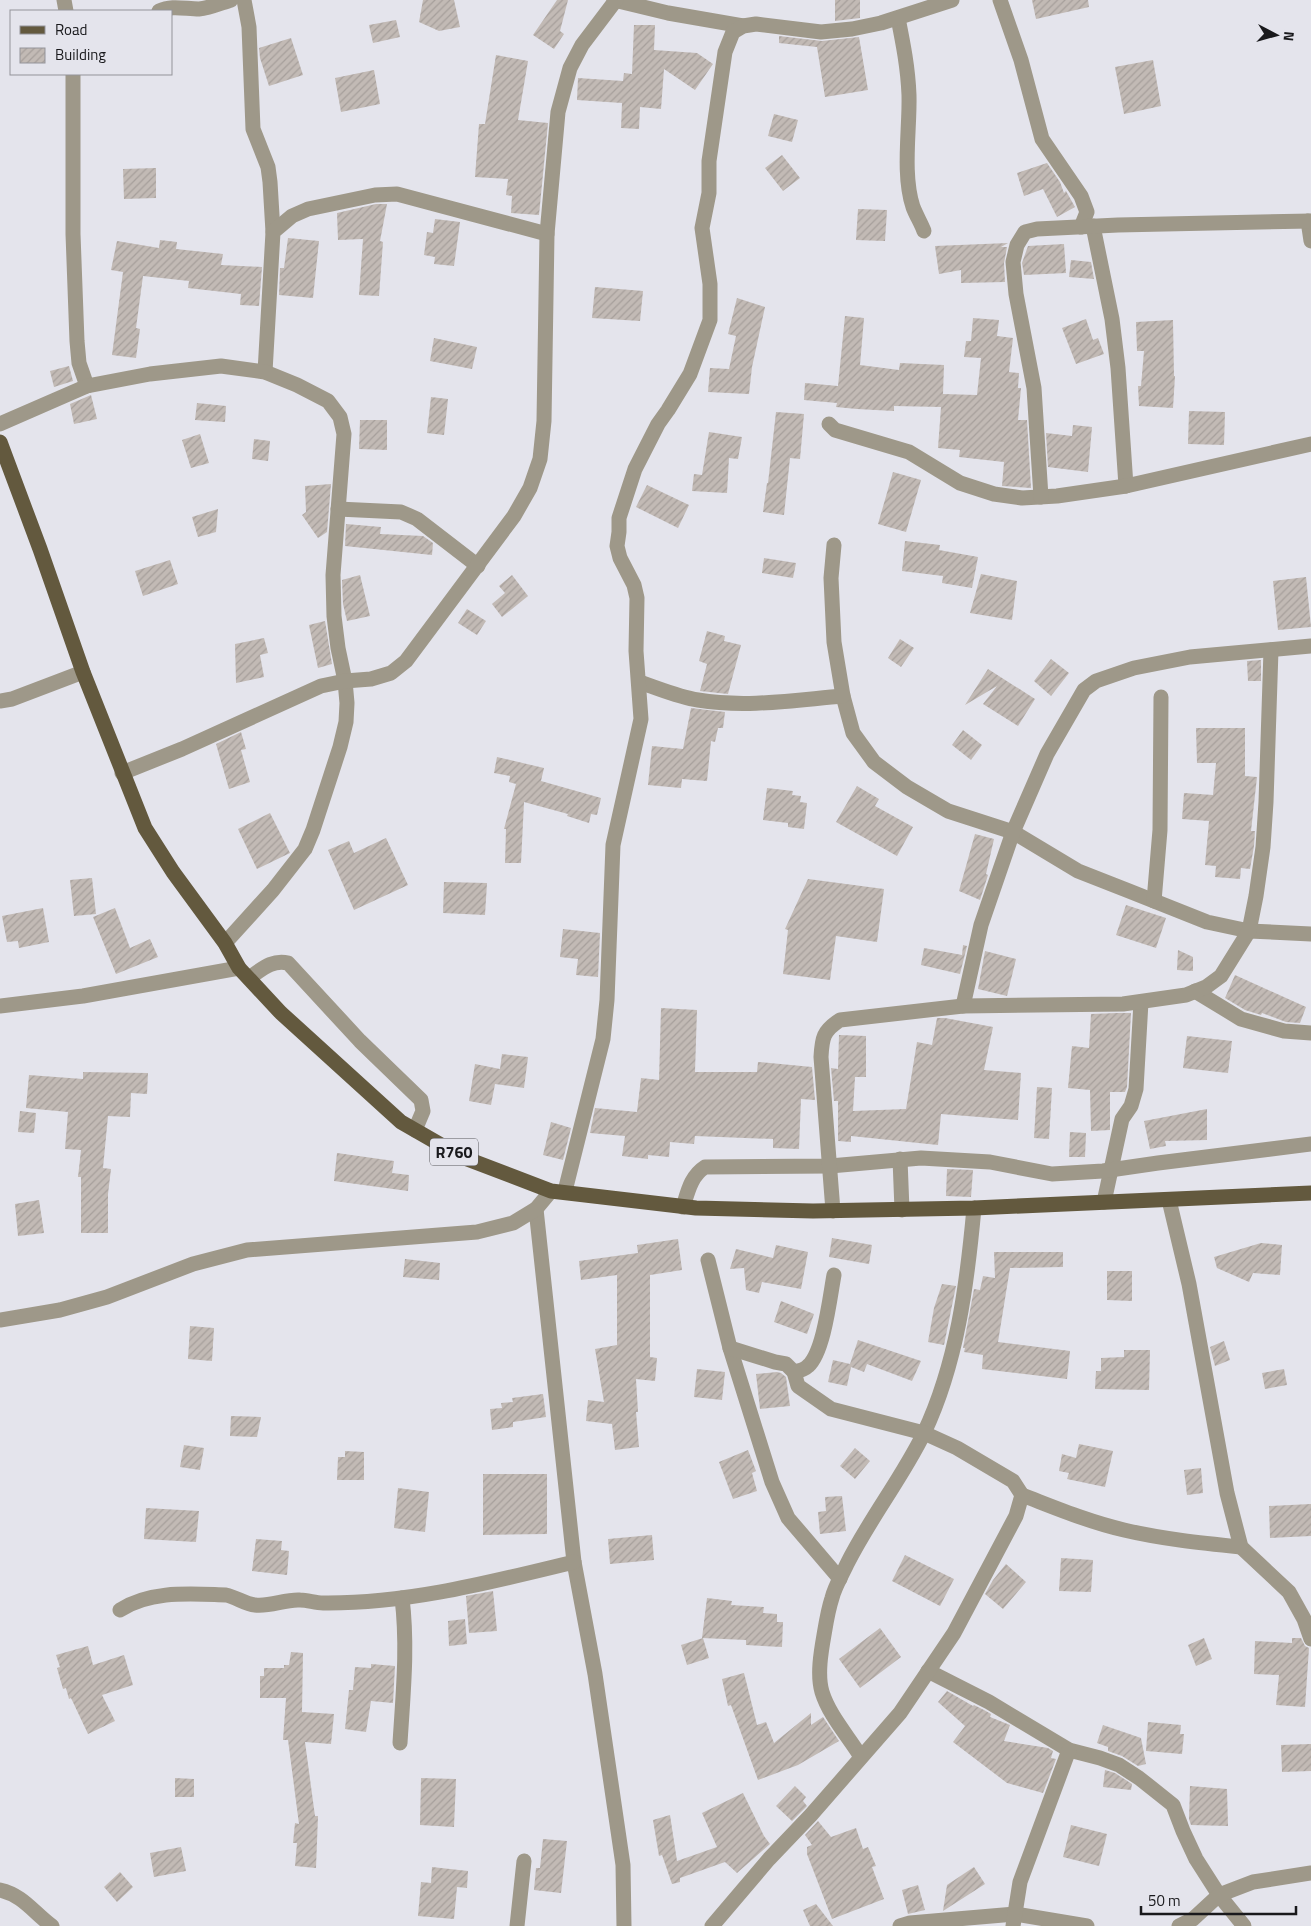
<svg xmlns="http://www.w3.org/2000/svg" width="1311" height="1926" font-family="'Titillium Web',sans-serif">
<defs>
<pattern id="building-hatch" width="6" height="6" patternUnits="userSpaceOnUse" patternTransform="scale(1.25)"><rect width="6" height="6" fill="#c2bab5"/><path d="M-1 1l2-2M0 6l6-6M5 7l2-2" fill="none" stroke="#a69f9b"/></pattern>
</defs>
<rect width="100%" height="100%" fill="#e4e4ec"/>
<g fill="url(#building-hatch)">
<polygon points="423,0 454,0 460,27 439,31 419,22"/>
<polygon points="557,0 568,0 560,31 564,34 554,49 533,35"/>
<polygon points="835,0 860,0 860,18 835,21"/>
<polygon points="1032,0 1088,0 1089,7 1036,19"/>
<polygon points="396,20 400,37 373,43 369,25"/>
<polygon points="634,25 655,25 654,50 697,53 713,64 695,90 664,69 661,109 640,107 639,129 621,128 622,103 577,100 578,78 623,81 624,73 632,74"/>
<polygon points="779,36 822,41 859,37 868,90 825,97 817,47 779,43"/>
<polygon points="291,38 303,75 269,86 260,58 259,48"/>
<polygon points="496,55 528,61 518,120 548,123 539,215 511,213 512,196 506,195 508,179 475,177 479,124 485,124"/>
<polygon points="1153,60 1161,106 1124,114 1115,67"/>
<polygon points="374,70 380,104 341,112 335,78"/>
<polygon points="774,114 798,120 792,142 768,136"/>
<polygon points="782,155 800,178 783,191 765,168"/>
<polygon points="1047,163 1060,182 1064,193 1066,191 1075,207 1057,217 1043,189 1024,196 1017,173"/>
<polygon points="156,168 156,198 124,199 123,169"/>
<polygon points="376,204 387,204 380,241 383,242 379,296 359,295 363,239 338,240 337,213"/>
<polygon points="858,209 887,210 885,241 856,240"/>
<polygon points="435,219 460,222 454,266 434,264 435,257 424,255 427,232 433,233"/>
<polygon points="288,238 319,241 313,298 279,295 280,268 284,268"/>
<polygon points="160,240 177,242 176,249 223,254 221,265 262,267 259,306 240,305 241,294 188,288 189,281 143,276 136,328 140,329 136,358 112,355 123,272 111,270 117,241 159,248"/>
<polygon points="1008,243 1001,247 1007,247 1004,263 1005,282 961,283 961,270 939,274 935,246"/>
<polygon points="1064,244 1066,273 1024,275 1022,263 1028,246"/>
<polygon points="1071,260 1091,262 1094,279 1069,277"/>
<polygon points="595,287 643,291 640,321 592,318"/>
<polygon points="737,298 765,307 752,367 749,394 708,392 710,368 729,369 736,336 728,334"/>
<polygon points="845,316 864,318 860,365 899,370 900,363 944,365 943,394 977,395 981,358 964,357 966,341 971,341 973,318 999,320 997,336 1013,338 1009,372 1019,373 1018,388 1021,388 1018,420 1027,420 1031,488 1002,486 1004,462 959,457 960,450 938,448 941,407 894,406 894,411 857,409 836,407 837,403 804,400 805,383 838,386"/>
<polygon points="1086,319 1093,340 1098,338 1104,354 1076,364 1062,328"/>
<polygon points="1173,320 1174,376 1175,376 1173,408 1139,406 1138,386 1141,386 1144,351 1137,351 1136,322"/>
<polygon points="434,338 477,347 472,369 430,361"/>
<polygon points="69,366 73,381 54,387 50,371"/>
<polygon points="91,395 97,419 74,424 70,404"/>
<polygon points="431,397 448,399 444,435 427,433"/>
<polygon points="197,403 226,406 225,422 195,420"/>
<polygon points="1189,411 1225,412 1224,445 1188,444"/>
<polygon points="776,412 804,414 800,459 790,458 784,515 763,512 767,483 768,483"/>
<polygon points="360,420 387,420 387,450 359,449"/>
<polygon points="1073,425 1092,427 1088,472 1048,467 1046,433 1072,436"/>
<polygon points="709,432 742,437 738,459 729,458 727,493 692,491 694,474 702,475"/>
<polygon points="200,434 209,463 191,468 182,440"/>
<polygon points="254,439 270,441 268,461 252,459"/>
<polygon points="893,472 921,480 906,532 878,524"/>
<polygon points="331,484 327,532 318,538 302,515 306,512 305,486"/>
<polygon points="647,485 689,505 678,528 636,507"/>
<polygon points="218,509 216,532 198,537 192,517"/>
<polygon points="346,524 381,527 380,534 423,536 433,543 432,555 345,546"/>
<polygon points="905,541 940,545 939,550 978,557 972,588 942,583 943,576 902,571"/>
<polygon points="764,558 796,563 793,578 762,573"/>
<polygon points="170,560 178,584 143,596 135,571"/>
<polygon points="981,574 1017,581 1012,620 970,613"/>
<polygon points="360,575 370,616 347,621 343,604 342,580"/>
<polygon points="512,575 528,596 502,617 492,604 505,593 499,586"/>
<polygon points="1306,577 1311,627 1278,630 1273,581"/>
<polygon points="467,609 486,621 477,635 458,623"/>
<polygon points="325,621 332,664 318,668 309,625"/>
<polygon points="707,631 725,636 724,641 741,645 728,694 700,691 707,664 699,661"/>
<polygon points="264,638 268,653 260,655 264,677 236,683 235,644"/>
<polygon points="900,639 914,648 901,667 888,658"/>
<polygon points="1051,659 1069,673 1051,696 1034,681"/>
<polygon points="1261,660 1261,681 1248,681 1247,661"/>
<polygon points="988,669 1035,699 1018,726 983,704 997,686 965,705"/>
<polygon points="691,708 725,712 723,728 718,728 715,742 711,741 707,781 682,779 681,788 648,785 652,746 683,749"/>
<polygon points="1196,728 1245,728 1245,776 1257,777 1251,831 1255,831 1254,846 1250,869 1241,868 1240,879 1215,877 1216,866 1205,865 1209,821 1182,819 1184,793 1213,795 1216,763 1197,763"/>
<polygon points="963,730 982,745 971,760 952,745"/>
<polygon points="241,732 246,749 241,750 250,782 229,789 216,744"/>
<polygon points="497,757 544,768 541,781 601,798 597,815 591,814 589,823 567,816 568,814 524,802 521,863 505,863 506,829 504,829 516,784 509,782 510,776 494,773"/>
<polygon points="857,786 879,799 875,806 913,827 897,856 836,822"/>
<polygon points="767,788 793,791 792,795 801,796 800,802 807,803 804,829 788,827 788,823 763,820"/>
<polygon points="270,813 290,853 257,869 238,829"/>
<polygon points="975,834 994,839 986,874 988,875 980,900 959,891"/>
<polygon points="386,838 408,885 354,910 328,850 349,841 354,853"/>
<polygon points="92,878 96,914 74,916 70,880"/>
<polygon points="808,879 884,889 877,942 836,936 830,980 783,974 788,930 785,929"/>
<polygon points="444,882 487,883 485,915 443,913"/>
<polygon points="1126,905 1166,918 1156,948 1116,935"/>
<polygon points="43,908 49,942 19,948 18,941 7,942 2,916"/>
<polygon points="115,908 130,948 150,939 158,957 116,974 93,917"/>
<polygon points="563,929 600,933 598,977 576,975 578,959 560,957"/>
<polygon points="963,945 967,946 960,974 921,965 924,948 962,955"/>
<polygon points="1178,950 1193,957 1193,971 1177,970"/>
<polygon points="985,951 1016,959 1007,996 978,989"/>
<polygon points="1235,975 1306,1007 1300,1023 1286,1022 1262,1013 1261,1015 1245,1010 1225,998"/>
<polygon points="661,1008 697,1010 695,1072 757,1072 758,1062 812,1067 815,1100 801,1099 799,1149 773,1148 773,1139 695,1136 694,1144 670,1142 669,1157 648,1155 648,1159 622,1156 625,1136 590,1133 595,1108 637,1112 641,1078 659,1080"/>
<polygon points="1117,1013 1131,1013 1127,1087 1125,1092 1110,1092 1110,1130 1091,1131 1090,1090 1068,1088 1072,1046 1089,1048 1091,1014"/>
<polygon points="937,1018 945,1018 993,1027 984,1070 1021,1073 1018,1120 941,1114 938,1145 851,1136 851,1142 838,1141 838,1101 834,1101 831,1068 838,1069 839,1035 866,1036 866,1077 855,1077 853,1111 906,1109 917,1042 932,1045"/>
<polygon points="1187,1036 1232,1041 1228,1073 1183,1068"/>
<polygon points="502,1054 528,1057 524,1088 495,1084 491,1105 469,1101 475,1064 500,1069"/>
<polygon points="83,1072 148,1073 147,1094 131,1093 130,1117 108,1116 103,1168 111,1169 108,1194 108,1233 81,1233 81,1177 78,1177 81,1150 65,1149 68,1112 26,1108 29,1075 83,1079"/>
<polygon points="1037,1087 1052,1088 1049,1139 1034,1138"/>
<polygon points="1207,1109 1207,1140 1165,1141 1166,1146 1150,1149 1144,1121"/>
<polygon points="20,1111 36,1113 34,1133 18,1132"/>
<polygon points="551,1122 571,1128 563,1160 543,1155"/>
<polygon points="1070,1132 1086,1133 1085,1157 1069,1157"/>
<polygon points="337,1153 394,1161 392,1173 409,1175 408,1191 334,1181"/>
<polygon points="947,1169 973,1170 971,1197 946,1196"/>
<polygon points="39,1200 44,1233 18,1236 15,1204"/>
<polygon points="832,1238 872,1245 869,1264 829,1257"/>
<polygon points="678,1239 682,1270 650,1275 650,1357 657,1358 655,1381 636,1379 638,1412 636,1412 639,1447 615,1450 612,1424 586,1421 588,1400 604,1402 595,1349 617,1345 617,1275 581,1280 579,1261 638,1253 637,1245"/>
<polygon points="1261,1243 1282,1245 1280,1275 1253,1273 1249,1282 1217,1268 1214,1257"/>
<polygon points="776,1245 808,1252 801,1289 762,1282 759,1293 746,1290 744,1268 730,1269 736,1249 773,1258"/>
<polygon points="994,1252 1063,1252 1063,1267 1010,1268 998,1342 1070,1351 1067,1379 982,1369 983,1355 964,1352 965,1348 963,1348 974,1289 980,1290 983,1276 995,1278"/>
<polygon points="405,1259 440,1263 439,1280 403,1277"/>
<polygon points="1107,1271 1132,1271 1132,1301 1107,1300"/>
<polygon points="942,1284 956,1286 944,1345 928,1342 934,1308"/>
<polygon points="781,1301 814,1314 807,1334 774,1322"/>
<polygon points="190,1326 214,1328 212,1361 188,1359"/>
<polygon points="858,1340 921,1361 912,1381 867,1364 864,1372 851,1367 847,1386 828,1382 833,1360 850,1364"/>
<polygon points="1224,1341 1230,1360 1215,1366 1210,1347"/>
<polygon points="1124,1350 1150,1350 1149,1390 1095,1389 1096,1371 1101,1371 1101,1358 1124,1357"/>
<polygon points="697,1369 725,1372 722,1400 694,1397"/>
<polygon points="1284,1369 1287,1385 1265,1389 1262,1373"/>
<polygon points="777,1372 781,1373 786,1377 790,1406 760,1409 756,1374"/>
<polygon points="543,1394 546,1417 513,1422 513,1427 492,1430 490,1409 502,1408 501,1403 513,1402 512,1398"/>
<polygon points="231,1416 261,1417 257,1437 230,1436"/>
<polygon points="1079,1444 1113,1451 1105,1487 1067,1479 1069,1473 1059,1471 1062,1454 1076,1458"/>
<polygon points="184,1445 204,1448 200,1470 180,1467"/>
<polygon points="855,1448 870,1461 855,1479 840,1466"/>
<polygon points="748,1450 756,1471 752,1473 757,1491 733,1499 719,1462"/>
<polygon points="345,1451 364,1452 364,1480 337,1480 338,1457 345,1457"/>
<polygon points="1201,1468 1203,1493 1187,1495 1184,1470"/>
<polygon points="483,1474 547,1474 547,1534 483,1535"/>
<polygon points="398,1488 429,1492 425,1532 394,1528"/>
<polygon points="842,1496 846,1531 820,1534 818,1512 826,1511 825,1497"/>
<polygon points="1311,1504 1311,1536 1270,1538 1269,1506"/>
<polygon points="146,1508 199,1511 196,1542 144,1539"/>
<polygon points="652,1535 654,1560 610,1564 608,1539"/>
<polygon points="256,1539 282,1541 281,1550 289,1551 287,1575 252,1571"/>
<polygon points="905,1555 954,1579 940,1606 892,1581"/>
<polygon points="1061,1558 1093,1560 1091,1592 1059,1591"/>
<polygon points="1006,1564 1026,1582 1003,1609 985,1594 993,1580"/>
<polygon points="493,1591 497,1631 469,1633 466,1596"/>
<polygon points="707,1598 732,1601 731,1605 764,1607 763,1613 777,1614 777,1622 783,1622 782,1647 746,1645 746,1640 702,1638"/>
<polygon points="465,1619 467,1644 449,1646 448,1621"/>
<polygon points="880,1628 901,1657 860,1688 839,1659"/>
<polygon points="703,1638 709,1658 687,1665 681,1645"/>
<polygon points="1204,1638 1212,1659 1196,1666 1188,1645"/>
<polygon points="1292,1638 1301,1638 1305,1646 1309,1648 1305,1707 1276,1705 1279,1675 1254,1674 1255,1641 1292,1643"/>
<polygon points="88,1646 93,1665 124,1655 133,1685 102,1695 115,1721 88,1734 71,1698 69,1699 66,1688 63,1689 57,1668 60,1667 56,1655"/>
<polygon points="291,1652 303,1653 302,1712 334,1714 331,1744 305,1742 315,1816 318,1816 316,1868 295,1866 297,1843 293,1843 295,1823 299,1824 288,1740 283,1740 286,1698 260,1698 260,1676 264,1676 264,1668 284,1668 284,1665 289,1665"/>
<polygon points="371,1664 395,1666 393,1703 371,1701 366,1732 345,1729 349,1690 353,1690 355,1667 371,1668"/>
<polygon points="744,1673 757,1725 766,1722 774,1743 811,1713 811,1725 823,1717 839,1741 798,1765 758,1780 731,1705 728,1706 722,1679"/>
<polygon points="947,1691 973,1706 974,1705 984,1710 991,1714 990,1717 1010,1725 1004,1741 1048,1748 1053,1751 1051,1758 1056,1759 1043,1793 1007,1783 953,1742 965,1726 938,1702"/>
<polygon points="1148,1722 1181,1725 1180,1734 1184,1734 1182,1754 1146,1751"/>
<polygon points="1103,1725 1141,1738 1146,1764 1138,1766 1122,1756 1108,1751 1108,1747 1097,1743"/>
<polygon points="1311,1744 1311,1771 1282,1772 1281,1745"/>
<polygon points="1105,1770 1115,1773 1132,1784 1131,1790 1103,1787"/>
<polygon points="175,1778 194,1779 194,1797 175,1797"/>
<polygon points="421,1778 456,1779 454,1827 420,1825"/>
<polygon points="795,1786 806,1797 803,1801 807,1806 792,1821 776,1806"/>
<polygon points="1190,1786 1227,1789 1228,1826 1191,1825 1189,1819"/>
<polygon points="743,1793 764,1836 770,1844 737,1873 725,1862 680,1878 680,1882 672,1884 662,1855 659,1856 653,1820 670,1815 677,1861 717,1847 702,1813"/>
<polygon points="818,1821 831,1837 856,1828 863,1849 868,1847 876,1866 872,1867 884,1899 832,1919 807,1854 807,1847 812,1845 805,1835"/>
<polygon points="1071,1825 1107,1834 1099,1866 1063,1857"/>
<polygon points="543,1839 567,1841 561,1893 534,1890 536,1868 540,1868"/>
<polygon points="181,1847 186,1871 154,1877 150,1853"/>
<polygon points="432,1867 468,1871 467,1888 457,1887 454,1919 418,1916 421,1882 431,1883"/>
<polygon points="974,1867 985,1884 943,1911 947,1885"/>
<polygon points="120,1872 133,1887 117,1902 104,1887"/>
<polygon points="918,1885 925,1910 908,1914 902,1890"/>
<polygon points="816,1904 833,1926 810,1926 803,1910"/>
</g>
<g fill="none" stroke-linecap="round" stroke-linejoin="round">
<g stroke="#9e9889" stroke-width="15">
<polyline points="64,0 66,11"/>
<polyline points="244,0 249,27 253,129 268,167 270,182 273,232"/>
<polyline points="614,0 668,13 743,26"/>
<polyline points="1000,0 1021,60 1042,139 1081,196 1087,212 1081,227"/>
<path d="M159 11C172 5 185 9 199 9 210 8 221 3 231 0"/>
<path d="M898 18C903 43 908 68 909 95 910 128 902 174 913 207 916 215 921 223 924 231"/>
<polyline points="73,74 73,234 77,341 79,363 87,386"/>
<polyline points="1308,221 1311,241"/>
<polyline points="1093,226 1112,319 1118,368 1126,486"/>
<polyline points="265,372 273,232 292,216 308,209 375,195 397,194 547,234"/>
<polyline points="0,424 87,386 150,374 221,366 265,372 297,385 328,401 340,417 344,434 333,575 334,616 338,648 345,681 347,703 346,722 340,747 313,830 305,849 273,890 225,943"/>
<polyline points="829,424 835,430 909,452 960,483 994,494 1022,498 1057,496 1126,486 1311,444"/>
<polyline points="1041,497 1034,388 1016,294 1013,262 1017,245 1025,232 1037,229 1118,225 1311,221"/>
<polyline points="338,509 401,512 417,519 478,566"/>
<polyline points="834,545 831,578 834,642 843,696 853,733 874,762 907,787 948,811 1013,832 1078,871 1129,891 1207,922 1249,931 1311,934"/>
<path d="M639 682C658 688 678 697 698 700 746 708 795 700 843 696"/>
<polyline points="0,701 12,699 83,672"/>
<polyline points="122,773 182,749 321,686 345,681 371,679 391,673 406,661 514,516 530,488 540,459 544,421 547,234 558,112 570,68 582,45 616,0"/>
<polyline points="1154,901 1160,830 1161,697"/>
<path d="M249 978C261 970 272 959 288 963L360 1041 421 1100 423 1111 415 1130"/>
<polyline points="1195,991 1241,1019 1284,1031 1311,1033"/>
<polyline points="0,1006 83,996 239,968"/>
<polyline points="963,1006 981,925 1013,832 1047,754 1084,690 1096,681 1134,668 1190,657 1311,646"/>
<polyline points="900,1159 902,1210"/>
<polyline points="565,1191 603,1039 607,1000 613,845 641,719 636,651 637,598 634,585 620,558 617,546 619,532 619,518 635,469 658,424 668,410 690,374 710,320 710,284 702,228 709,193 709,161 725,52 733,32 743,26 756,24 821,32 852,29 881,23 952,0"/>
<polyline points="1169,1200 1189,1284 1227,1493 1241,1547 1289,1592 1304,1619 1311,1639"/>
<polyline points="1104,1202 1122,1119 1131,1106 1136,1089 1141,1002"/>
<path d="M683 1207C688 1191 691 1176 705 1167L830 1166 921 1158 990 1162 1052 1174 1103 1171 1158 1163 1311 1144"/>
<polyline points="536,1209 574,1562 595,1674 623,1865 624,1926"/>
<path d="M833 1211 821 1057C822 1038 823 1031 840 1020L963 1006 1123 1004 1186 995 1206 987 1221 976 1249 931 1256 896 1263 847 1266 802 1271 650"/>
<polyline points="708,1260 730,1348 772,1482 788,1518 840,1579"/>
<polyline points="0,1320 60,1310 107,1297 193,1264 247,1250 477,1232 513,1223 536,1209 551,1191"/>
<path d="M794 1372C799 1371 804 1370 808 1366 824 1352 830 1296 834 1275"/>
<path d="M1022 1495C1056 1508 1089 1522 1124 1530 1162 1539 1201 1543 1241 1547"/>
<path d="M120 1610C151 1590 191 1594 226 1595 236 1597 245 1604 255 1605 270 1607 285 1599 300 1600 308 1600 315 1603 323 1603 408 1604 491 1582 574 1562"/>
<polyline points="928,1671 989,1702 1069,1750 1100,1758 1119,1765 1139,1778 1173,1805 1183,1831 1196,1859 1219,1895 1244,1926"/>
<path d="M400 1743C403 1694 408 1647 402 1598"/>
<path d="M861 1757C848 1736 829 1715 822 1692 817 1675 821 1652 824 1635 826 1623 828 1610 832 1598 835 1586 842 1575 847 1564 870 1518 902 1478 924 1433 957 1363 967 1285 974 1208"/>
<path d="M0 1890C23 1895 34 1913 52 1926"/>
<polyline points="517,1926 524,1861"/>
<polyline points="712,1926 769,1859 811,1815 900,1713 954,1633 1016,1516 1022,1495 1013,1481 957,1448 924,1433 831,1409 798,1386 794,1372 786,1364 775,1362 730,1348"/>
<polyline points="900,1926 910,1923 1015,1914 1087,1926"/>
<polyline points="1013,1926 1020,1882 1069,1750"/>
<polyline points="1179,1926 1193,1919 1219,1895 1253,1882 1311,1873"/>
</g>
<polyline stroke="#63593e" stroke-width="15" points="0,442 40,549 83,672 145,828 173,872 225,943 239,968 281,1013 401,1122 462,1157 551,1191 696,1208 813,1211 974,1208 1311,1193"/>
</g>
<g text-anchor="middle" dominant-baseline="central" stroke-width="4" stroke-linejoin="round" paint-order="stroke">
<rect fill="#e4e4ec" stroke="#56565a" stroke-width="1" x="430" y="1138.5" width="48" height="27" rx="4"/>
<g font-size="16" font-weight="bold" fill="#19191c">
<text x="454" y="1152">R760</text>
</g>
</g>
<rect x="10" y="10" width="162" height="65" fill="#e4e4ec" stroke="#939399"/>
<rect x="20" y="26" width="25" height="8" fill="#63593e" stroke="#939399"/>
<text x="55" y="35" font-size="15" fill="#19191c">Road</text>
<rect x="20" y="48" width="25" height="15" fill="url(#building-hatch)" stroke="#939399"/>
<text x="55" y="60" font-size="15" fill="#19191c">Building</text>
<g transform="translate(1276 35) rotate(96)" stroke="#e4e4ec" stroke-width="4" paint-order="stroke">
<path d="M0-4L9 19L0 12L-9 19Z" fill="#19191c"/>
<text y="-8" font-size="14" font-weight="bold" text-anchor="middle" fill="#19191c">N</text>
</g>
<path d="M1141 1906v8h155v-8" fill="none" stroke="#19191c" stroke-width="2.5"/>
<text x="1148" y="1906" font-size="15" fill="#19191c" stroke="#e4e4ec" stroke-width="4" paint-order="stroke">50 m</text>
</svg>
